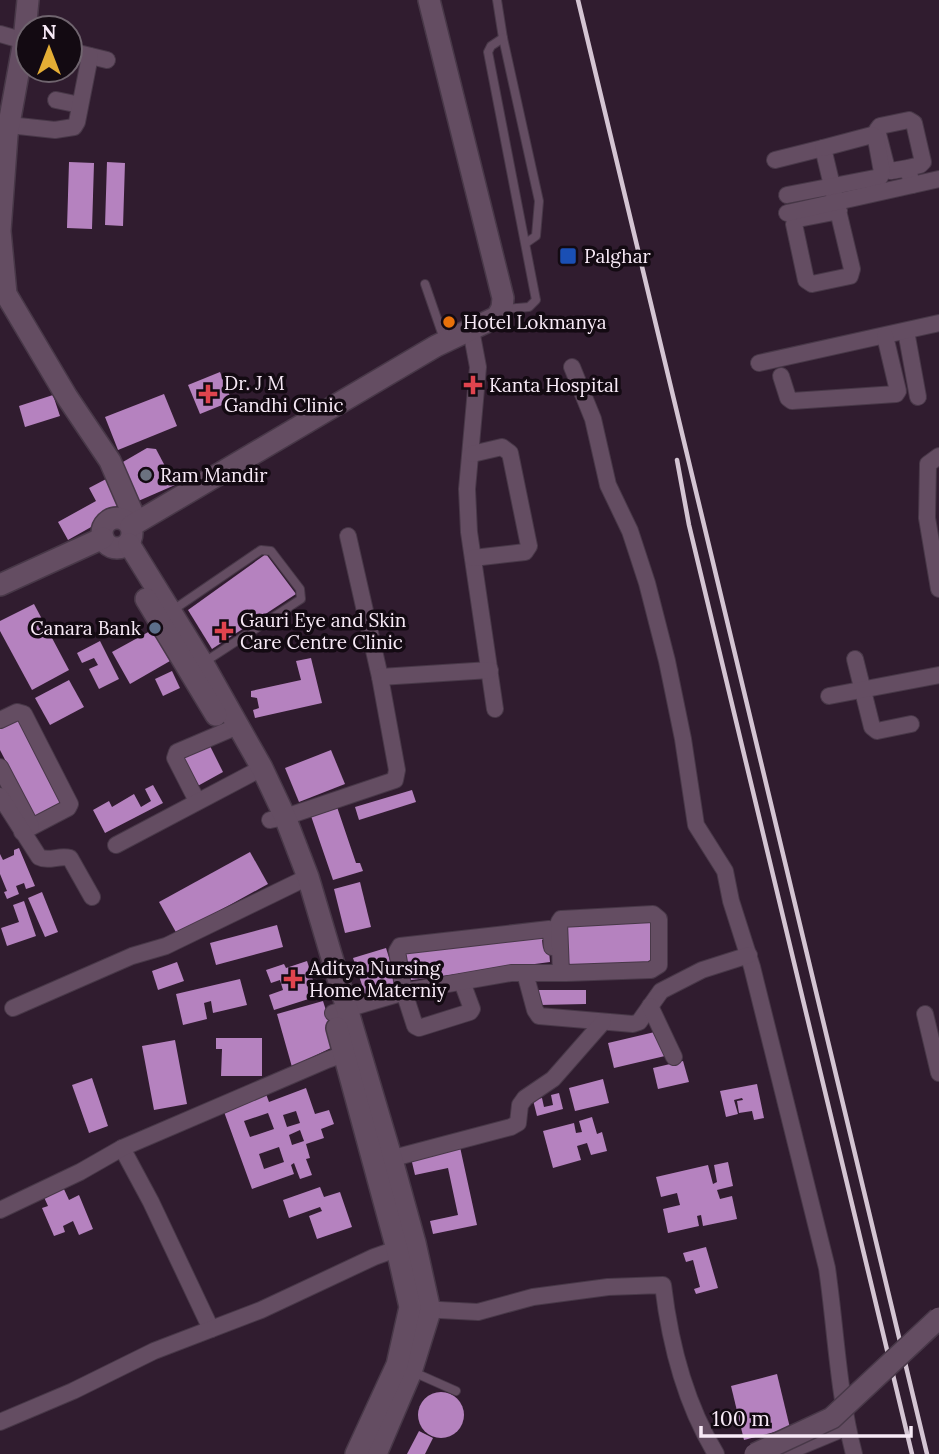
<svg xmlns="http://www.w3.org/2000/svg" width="939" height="1454" font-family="Lora,serif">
<rect width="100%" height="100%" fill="#301c2f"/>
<g fill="#b582bf" fill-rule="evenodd">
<polygon points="69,162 94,163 92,229 67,228"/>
<polygon points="107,162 125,163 123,226 105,225"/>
<polygon points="220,372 232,401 200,414 188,385"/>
<polygon points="164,394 177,426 118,450 105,417"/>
<polygon points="53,395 60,416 25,427 19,406"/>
<polygon points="147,448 156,449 175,485 136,502 116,466"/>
<polygon points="108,478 125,508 68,540 58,522 96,501 89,488"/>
<polygon points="266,554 296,594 212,649 188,610"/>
<polygon points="34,604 69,670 32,690 0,631 0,621"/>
<polygon points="152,630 170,661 130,684 112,652"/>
<polygon points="100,641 119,679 99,689 89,669 98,665 94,658 82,663 77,653"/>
<polygon points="311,658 322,703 255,718 253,710 259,708 257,698 251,697 251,691 301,680 296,661"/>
<polygon points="172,671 180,688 163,696 155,679"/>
<polygon points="69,680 84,707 50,725 35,698"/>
<polygon points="19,714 65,803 35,818 0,750 0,724"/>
<polygon points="208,742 223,772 194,788 178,758"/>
<polygon points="331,750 345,784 299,802 285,768"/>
<polygon points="153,785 163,803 105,833 93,810 109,801 112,807 134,794 141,807 151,801 145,789"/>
<polygon points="412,790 416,802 359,820 355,807"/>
<polygon points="336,804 356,863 360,863 363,871 333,880 310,813"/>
<polygon points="19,848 35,886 26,889 24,883 16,886 19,894 7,899 4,892 7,891 0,874 0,854 3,860 14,855 14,850"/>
<polygon points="250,852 268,884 177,934 159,902"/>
<polygon points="360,882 371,927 345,933 334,889"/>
<polygon points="42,892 58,932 45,937 28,898"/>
<polygon points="24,901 36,936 7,946 1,928 19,922 13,905"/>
<polygon points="650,919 652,968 565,971 563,922"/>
<polygon points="277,925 283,947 216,965 210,943"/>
<polygon points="549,932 548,939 542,940 543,948 549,951 550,962 404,981 401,951"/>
<polygon points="386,948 399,989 367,1000 353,958"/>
<polygon points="307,961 318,996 274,1010 269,995 283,990 280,980 271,983 266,970 284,964 286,968"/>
<polygon points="177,962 184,981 158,990 152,971"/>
<polygon points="240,979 247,1005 213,1013 211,1001 204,1003 207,1019 183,1025 176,994"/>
<polygon points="538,990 586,990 586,1004 539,1005"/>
<polygon points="323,1001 337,1045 292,1067 277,1014"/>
<polygon points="659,1031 665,1056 614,1068 608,1043"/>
<polygon points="216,1038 262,1038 262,1076 221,1076 222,1049 216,1049"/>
<polygon points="175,1040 187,1104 154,1110 142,1046"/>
<polygon points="683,1061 689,1082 658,1089 653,1068"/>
<polygon points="92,1078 108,1126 89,1133 72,1085"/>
<polygon points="603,1079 609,1103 575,1111 569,1088"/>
<polygon points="757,1084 764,1118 754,1120 752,1111 739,1113 737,1101 743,1100 742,1098 734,1100 738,1114 726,1117 720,1091"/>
<path d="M306 1088 315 1114 329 1110 334 1124 321 1129 324 1138 306 1144 310 1158 306 1159 312 1175 300 1179 294 1163 291 1165 294 1174 252 1189 223 1109 266 1094 269 1102ZM296 1111 300 1123 287 1127 283 1115ZM268 1113 274 1129 250 1137 244 1121ZM300 1130 304 1141 292 1145 289 1135ZM279 1147 284 1162 264 1169 259 1154Z"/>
<polygon points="559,1093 563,1109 537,1116 533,1100 542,1098 544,1107 553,1105 551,1095"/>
<polygon points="592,1117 597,1134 602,1132 607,1151 591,1155 587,1143 577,1146 581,1160 553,1168 543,1131 574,1123 576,1133 582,1132 579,1121"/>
<polygon points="460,1147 477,1225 433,1234 430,1221 458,1215 448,1168 415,1175 411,1158"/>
<polygon points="728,1162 733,1186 717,1190 720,1199 732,1196 737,1219 703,1226 701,1215 697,1216 699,1226 668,1233 663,1209 680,1205 677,1193 661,1197 656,1177 708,1165 713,1184 717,1182 714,1165"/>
<polygon points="63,1187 69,1200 79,1195 93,1229 79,1235 73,1221 63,1226 65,1232 54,1236 42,1208 48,1206 43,1195"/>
<polygon points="320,1187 324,1197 340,1192 352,1227 317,1239 309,1216 322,1211 320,1207 289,1218 283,1200"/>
<polygon points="706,1247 718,1288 696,1294 694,1289 700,1287 693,1260 686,1262 683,1253"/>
<polygon points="777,1374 790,1428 744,1440 731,1386"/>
<circle cx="441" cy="1415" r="23"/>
<polygon points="419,1431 433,1438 425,1454 407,1454"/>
</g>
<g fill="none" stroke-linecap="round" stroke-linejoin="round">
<defs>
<g id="lane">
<polyline points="497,0 503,38 539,201 536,236 526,243"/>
<polyline points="503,38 491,46 488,52 536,300 529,307 504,309"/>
<polyline points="425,284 444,339"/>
<polyline points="173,610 261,550 271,551 300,589 301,599 203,663"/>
<polyline points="411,1371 456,1391"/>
</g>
<g id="street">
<polyline points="0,34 28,42"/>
<polyline points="70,51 107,60"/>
<polyline points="56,100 80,105"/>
<polyline points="9,125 55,130 74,127 77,122 90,56"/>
<polyline points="775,160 823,148 852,269 850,276 812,284 806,280 794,224 798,219 839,211"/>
<polyline points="908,168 891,171 887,169 877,130 880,126 909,120 914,123 923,162 920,165 908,168 912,185"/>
<polyline points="787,195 880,177 882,172 876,139 872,135 823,148"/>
<polyline points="787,213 939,179"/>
<polyline points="471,330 478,367 467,489 469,532 495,709"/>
<polyline points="906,331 918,397"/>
<polyline points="759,363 939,323"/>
<path d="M572 367 593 419 608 485 630 531 647 583 667 661 683 739 696 825 725 871 731 901 752 967 827 1268C836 1331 838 1393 854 1454"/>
<polyline points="781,376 788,398 792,401 896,394 898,391 885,336"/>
<polyline points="472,454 502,447 510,453 529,546 525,552 473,558"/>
<polyline points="939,456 928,464 927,518 939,589"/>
<polyline points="348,536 380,677"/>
<polyline points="855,659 872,727 877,731 911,724"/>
<polyline points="829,696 939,675"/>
<polyline points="0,720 17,712 24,714 70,804 68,808 22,832"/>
<polyline points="0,767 31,826"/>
<path d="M0 796 39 857C49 862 59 855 70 858L92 897"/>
<polyline points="197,801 175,758 177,752 238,726"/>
<polyline points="270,820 285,817 395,780 397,770 380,677 490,670"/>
<polyline points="116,845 262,768"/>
<polyline points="525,973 535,1010 539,1016 633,1024 639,1022 661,991 702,970 749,955"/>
<polyline points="462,982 472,1009 470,1012 419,1028 415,1026 404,992 397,951 400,946 549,929 551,932 552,947"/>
<polyline points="650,1006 674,1057"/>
<polyline points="13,1008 132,956 166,946 308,877"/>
<path d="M333 1013 408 991 511 973C530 973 548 973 566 973L651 970 659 965V919L653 914 561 919 559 922 561 973"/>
<polyline points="925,1014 939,1073"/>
<polyline points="122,1148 151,1202 211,1329"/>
<polyline points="382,1161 511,1127 518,1123 520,1105 525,1098 553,1079 603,1022"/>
<polyline points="0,1210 80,1172 122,1148 327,1060 353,1051"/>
<path d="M420 1309 478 1312 533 1297 608 1287 663 1285C670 1344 685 1403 716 1454"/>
<polyline points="0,1422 73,1391 154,1351 261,1310 374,1257 405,1246"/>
<polyline points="782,1454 847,1427"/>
</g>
<g id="secondary">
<polyline points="28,0 24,41 7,135 0,231 6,294 67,397 110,461 132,512 131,526"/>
<circle cx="117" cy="533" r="15"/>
<polyline points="131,526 436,346 497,317 502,308 503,298 429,0"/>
<polyline points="129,544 205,667 262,768 285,817 308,877 392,1160 415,1243 430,1311 411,1372 376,1454"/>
<polyline points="0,585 103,538"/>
<polyline points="146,599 216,715"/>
<polyline points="337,1028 397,1249 410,1307 397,1365 356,1454"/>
</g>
</defs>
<use href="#lane" stroke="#483848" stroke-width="10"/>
<use href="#street" stroke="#483848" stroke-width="18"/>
<use href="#secondary" stroke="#483848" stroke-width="24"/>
<use href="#lane" stroke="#644d62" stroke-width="8"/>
<use href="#street" stroke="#644d62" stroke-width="16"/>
<use href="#secondary" stroke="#644d62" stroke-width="21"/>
<g stroke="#d4c5d3" stroke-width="4.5">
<polyline points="578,0 927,1454"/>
<polyline points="677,460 689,525 912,1454"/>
</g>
<defs>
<polyline id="secondary-bridge" points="755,1454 832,1418 939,1318"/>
</defs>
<use href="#secondary-bridge" stroke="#483848" stroke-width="24" stroke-linecap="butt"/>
<use href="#secondary-bridge" stroke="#644d62" stroke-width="21"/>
</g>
<rect fill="#1a4fb4" stroke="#130a12" stroke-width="2.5" x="559" y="247" width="18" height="18" rx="3.5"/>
<circle fill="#e8710a" stroke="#130a12" stroke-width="2.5" cx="449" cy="322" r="7"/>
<g fill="#e0444e" stroke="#130a12" stroke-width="2.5">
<path d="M469.5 374.5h7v7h7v7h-7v7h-7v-7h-7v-7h7z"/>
<path d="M204.5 383.5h7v7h7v7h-7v7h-7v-7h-7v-7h7z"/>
<path d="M220.5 620.5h7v7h7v7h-7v7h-7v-7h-7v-7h7z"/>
<path d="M289.5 968.5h7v7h7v7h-7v7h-7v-7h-7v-7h7z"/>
</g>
<circle fill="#6b7280" stroke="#130a12" stroke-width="2.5" cx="146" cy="475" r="7"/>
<circle fill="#5c6f8a" stroke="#130a12" stroke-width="2.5" cx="155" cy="628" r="7"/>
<g text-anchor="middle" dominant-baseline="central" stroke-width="7" stroke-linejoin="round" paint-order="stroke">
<g font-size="19" fill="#f8eaf7" stroke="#130a12" text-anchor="start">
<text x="584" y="256">Palghar</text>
<text x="463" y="322">Hotel Lokmanya</text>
<text x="224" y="383">Dr. J M<tspan x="224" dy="22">Gandhi Clinic</tspan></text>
<text x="489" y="385">Kanta Hospital</text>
<text x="160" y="475">Ram Mandir</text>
<text x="240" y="620">Gauri Eye and Skin<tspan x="240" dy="22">Care Centre Clinic</tspan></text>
<text x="141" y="628" text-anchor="end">Canara Bank</text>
<text x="309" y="968">Aditya Nursing<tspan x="309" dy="22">Home Materniy</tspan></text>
</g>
</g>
<g transform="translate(49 49)"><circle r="33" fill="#130a12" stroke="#6f646e" stroke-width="2"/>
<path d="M0-5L12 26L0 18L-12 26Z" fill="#e4ad35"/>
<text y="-10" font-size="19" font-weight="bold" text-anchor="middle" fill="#f8eaf7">N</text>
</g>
<path d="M701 1426v10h210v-10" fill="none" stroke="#f8eaf7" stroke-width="3.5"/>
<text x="712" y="1426" font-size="21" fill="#f8eaf7" stroke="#130a12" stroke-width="5" paint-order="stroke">100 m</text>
</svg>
